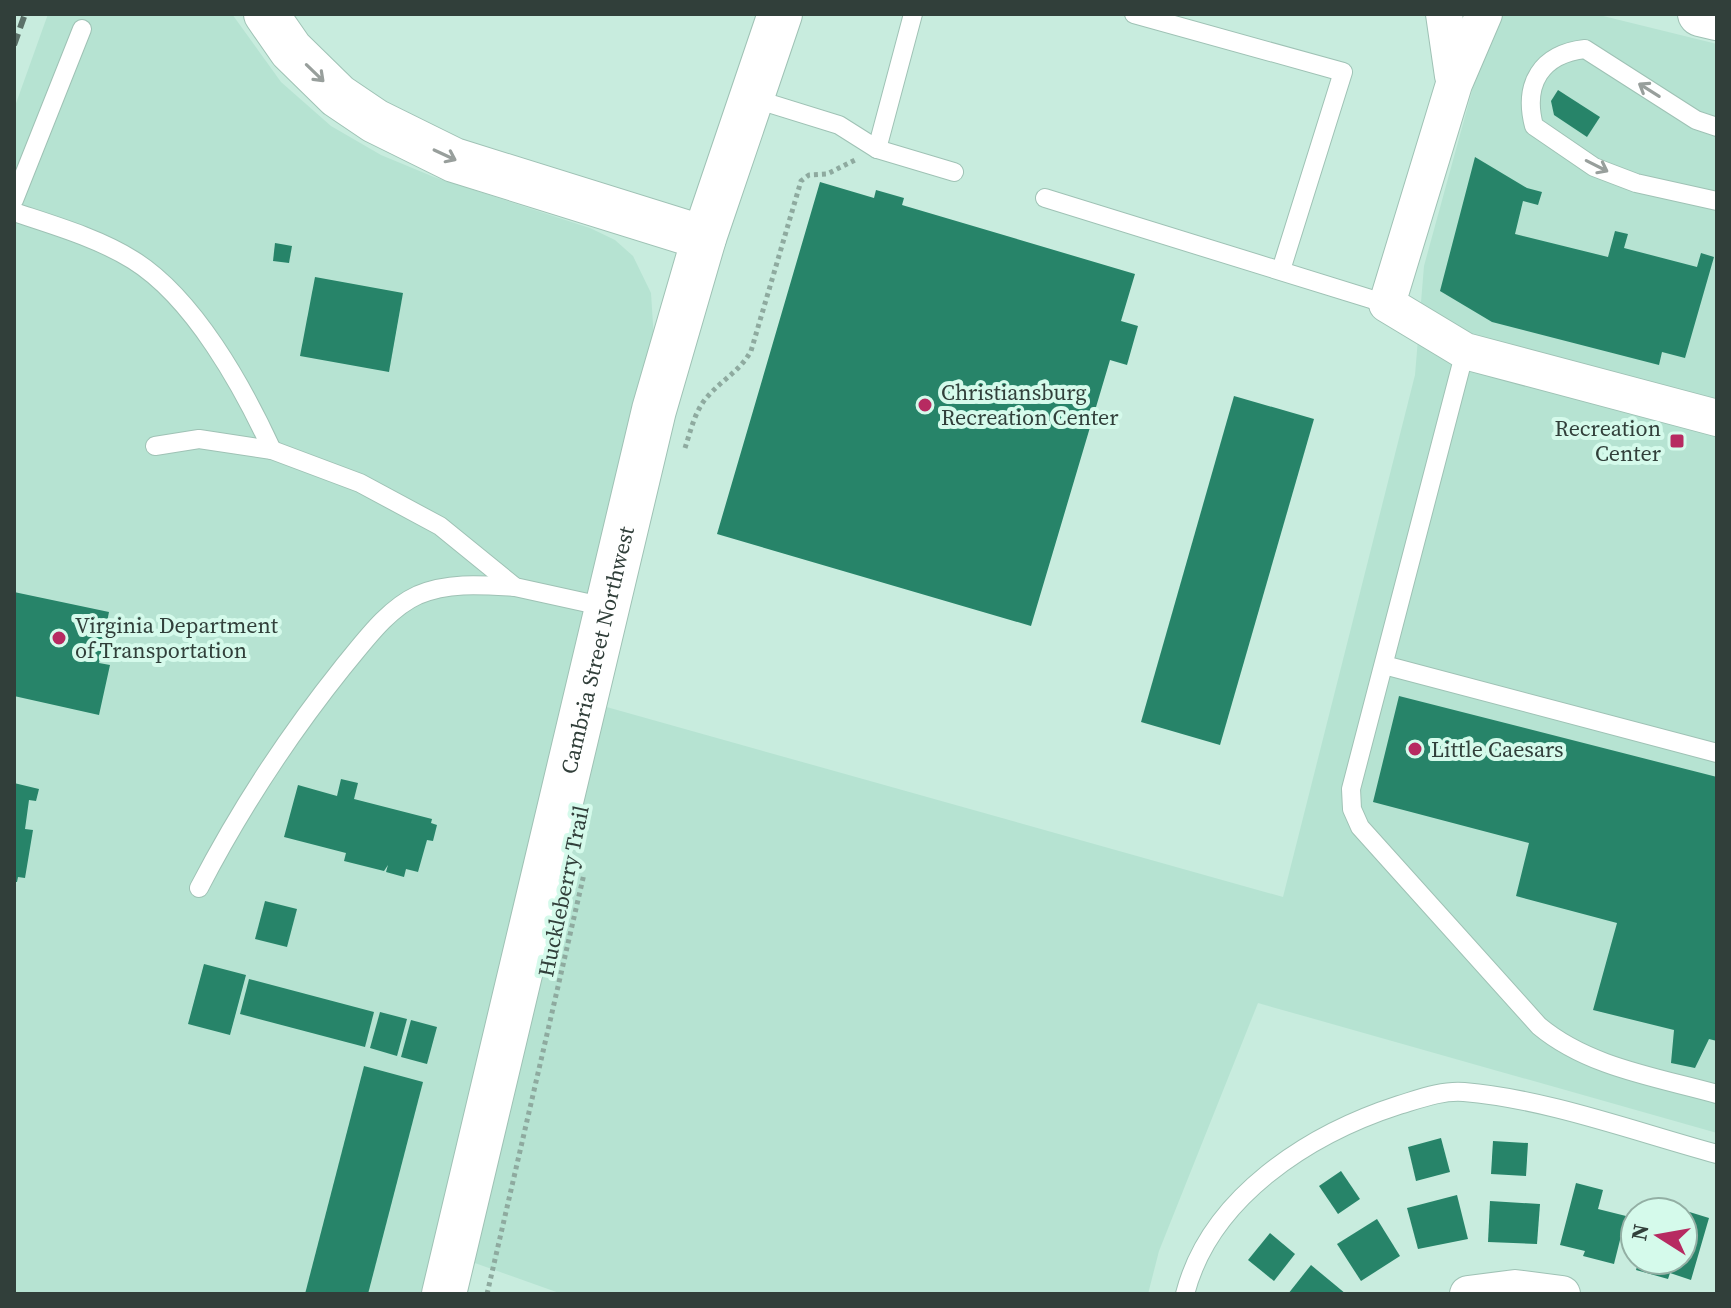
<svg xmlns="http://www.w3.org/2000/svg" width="1731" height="1308" font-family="'Source Serif 4',serif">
<rect width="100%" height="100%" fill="#c8ecde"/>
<polygon fill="#b6e3d2" points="48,14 232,14 281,82 331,126 381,155 434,177 590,228 615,240 633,256 651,293 654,340 603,706 1283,897 1415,375 1424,266 1486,40 1500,14 1595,14 1717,44 1717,1133 1258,1003 1159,1251 1148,1294 562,1294 472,1262 426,1294 14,1294 14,109"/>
<g fill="#278469">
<polygon points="1558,90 1600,117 1587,137 1554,115 1551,101"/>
<polygon points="1475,157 1527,188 1542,192 1538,205 1523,201 1515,234 1608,257 1615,231 1628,234 1624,248 1697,267 1701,253 1714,257 1685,358 1662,352 1659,365 1492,322 1440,291"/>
<polygon points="820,182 874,198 876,190 904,198 902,205 1135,274 1121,321 1138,326 1127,365 1110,360 1031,626 717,534"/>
<polygon points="275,243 292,246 289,263 273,261"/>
<polygon points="315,277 403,293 389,372 300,356"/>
<polygon points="1234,396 1314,419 1220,745 1141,722"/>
<polygon points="14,592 109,612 99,663 110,665 99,715 14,696"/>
<polygon points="1399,696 1717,777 1717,1041 1709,1039 1695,1068 1671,1063 1674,1030 1593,1010 1617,923 1516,896 1529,843 1373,802"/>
<polygon points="341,779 358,783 354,799 432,819 431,823 437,825 433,841 427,840 418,872 406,869 404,877 386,872 388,865 384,871 344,861 346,853 284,837 298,785 337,796"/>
<polygon points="14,783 39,789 36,801 29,800 25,829 33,830 25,878 18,877 17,882 14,882"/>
<polygon points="265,901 297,909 287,947 255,939"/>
<polygon points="204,964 246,975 230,1035 188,1024"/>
<polygon points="249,979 374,1012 365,1047 240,1014"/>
<polygon points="380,1012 407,1019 397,1056 370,1048"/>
<polygon points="411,1020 437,1027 427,1064 401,1057"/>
<polygon points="364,1066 423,1082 368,1294 305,1294"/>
<polygon points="1441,1138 1450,1172 1416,1181 1408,1147"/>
<polygon points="1493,1141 1528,1143 1526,1176 1491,1174"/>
<polygon points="1341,1171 1360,1199 1338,1214 1319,1186"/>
<polygon points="1576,1183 1603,1190 1598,1209 1626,1216 1614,1264 1583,1256 1585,1251 1560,1245"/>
<polygon points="1457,1195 1468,1239 1418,1249 1407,1208"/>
<polygon points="1490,1201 1540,1204 1537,1244 1488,1242"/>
<polygon points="1683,1210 1709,1218 1691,1280 1670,1273 1668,1279 1636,1270 1639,1260 1683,1260"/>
<polygon points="1377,1219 1400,1256 1361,1281 1337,1244"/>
<polygon points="1270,1233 1295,1254 1274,1281 1248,1260"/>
<polygon points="1311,1265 1346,1294 1288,1294"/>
</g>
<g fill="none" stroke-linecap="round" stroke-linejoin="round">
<defs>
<g id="lane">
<polyline points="1134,14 1343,72 1281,270"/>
<polyline points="752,98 839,125 877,149 954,172"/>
<path d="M1717 127 1696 120 1585 49C1541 54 1523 84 1534 126L1594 167 1636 183 1717 201"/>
<polyline points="877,149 913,14"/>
<polyline points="1045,198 1387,304"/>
<polyline points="14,200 82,29"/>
<path d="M14 212C53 225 98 238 133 260 194 298 243 387 272 450"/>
<path d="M1465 351 1351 789 1352 809 1360 827 1539 1026C1588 1067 1656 1077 1717 1094"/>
<polyline points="155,446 199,439 272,450 360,483 440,526 515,587 606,607"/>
<polyline points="1384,665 1717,753"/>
<path d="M199 888C240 809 287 737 343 667 364 642 387 609 418 595 449 582 482 585 515 587"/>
<path d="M1185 1294C1210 1197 1309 1134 1399 1105 1419 1099 1443 1090 1464 1092 1547 1099 1636 1132 1717 1154"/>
</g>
<g id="street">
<polyline points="1444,14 1453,76"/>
<polyline points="1484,14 1454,84 1387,304 1465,351 1717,418"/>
<polyline points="1468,1294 1515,1288 1562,1294"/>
</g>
<g id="secondary">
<path id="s1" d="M444 1294 654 410 704 238 780 14"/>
</g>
<g id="primary">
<polyline points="266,14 291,50 338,96 375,121 454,160 704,238"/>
<polyline points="1700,14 1717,18"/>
</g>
</defs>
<use href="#lane" stroke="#9fc2b5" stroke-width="20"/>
<use href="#street" stroke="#9fc2b5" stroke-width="38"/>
<use href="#secondary" stroke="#9fc2b5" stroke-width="46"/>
<use href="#primary" stroke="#9fc2b5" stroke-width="46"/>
<g stroke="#8eaa9f" stroke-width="5" stroke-dasharray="4 4" stroke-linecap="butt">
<path d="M685 448C691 430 695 410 708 396 723 379 740 371 751 351L801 181 809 175 827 174 855 160"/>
<polyline points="487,1294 584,874"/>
</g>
<use href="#lane" stroke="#fff" stroke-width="18"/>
<use href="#street" stroke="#fff" stroke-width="36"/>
<use href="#secondary" stroke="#fff" stroke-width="44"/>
<use href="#primary" stroke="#fff" stroke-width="44"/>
<polyline stroke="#5c7169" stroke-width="6" stroke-dasharray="12 6" stroke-linecap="butt" points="14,45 25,14"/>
</g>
<defs><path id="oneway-shaft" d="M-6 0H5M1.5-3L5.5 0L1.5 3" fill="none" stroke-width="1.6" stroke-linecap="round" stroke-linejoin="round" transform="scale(2)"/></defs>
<g stroke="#989f9c">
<use href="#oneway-shaft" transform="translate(315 73) rotate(44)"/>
<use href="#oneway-shaft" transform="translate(1649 90) rotate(-148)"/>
<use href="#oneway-shaft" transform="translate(445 155) rotate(25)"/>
<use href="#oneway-shaft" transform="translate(1597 166) rotate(27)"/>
</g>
<g fill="#b72a61" stroke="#d5faeb" stroke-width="3">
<circle cx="925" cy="405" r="8"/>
<rect x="1669" y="433" width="16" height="16" rx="4"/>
<circle cx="59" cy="638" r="8"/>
<circle cx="1415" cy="749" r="8"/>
</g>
<g text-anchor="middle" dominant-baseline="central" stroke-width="8" stroke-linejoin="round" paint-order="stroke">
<g font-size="22" fill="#313f3a" stroke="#d5faeb" text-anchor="start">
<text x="941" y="392">Christiansburg<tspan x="941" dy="25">Recreation Center</tspan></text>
<text x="1661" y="428" text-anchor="end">Recreation<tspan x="1661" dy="25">Center</tspan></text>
<text x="75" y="625">Virginia Department<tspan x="75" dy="25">of Transportation</tspan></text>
<text x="1431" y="749">Little Caesars</text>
</g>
<g font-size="22" fill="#313f3a" stroke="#d5faeb">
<text stroke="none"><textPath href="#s1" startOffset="662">Cambria Street Northwest</textPath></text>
<text transform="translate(563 891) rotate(-78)">Huckleberry Trail</text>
</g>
</g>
<rect width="1731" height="1308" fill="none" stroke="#313f3a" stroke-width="32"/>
<g transform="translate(1659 1236) rotate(281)"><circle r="38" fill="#d5faeb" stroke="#93afa4" stroke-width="2"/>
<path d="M0-6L14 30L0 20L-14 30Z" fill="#b72a61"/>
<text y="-12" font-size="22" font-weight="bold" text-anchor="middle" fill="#313f3a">N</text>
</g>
</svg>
